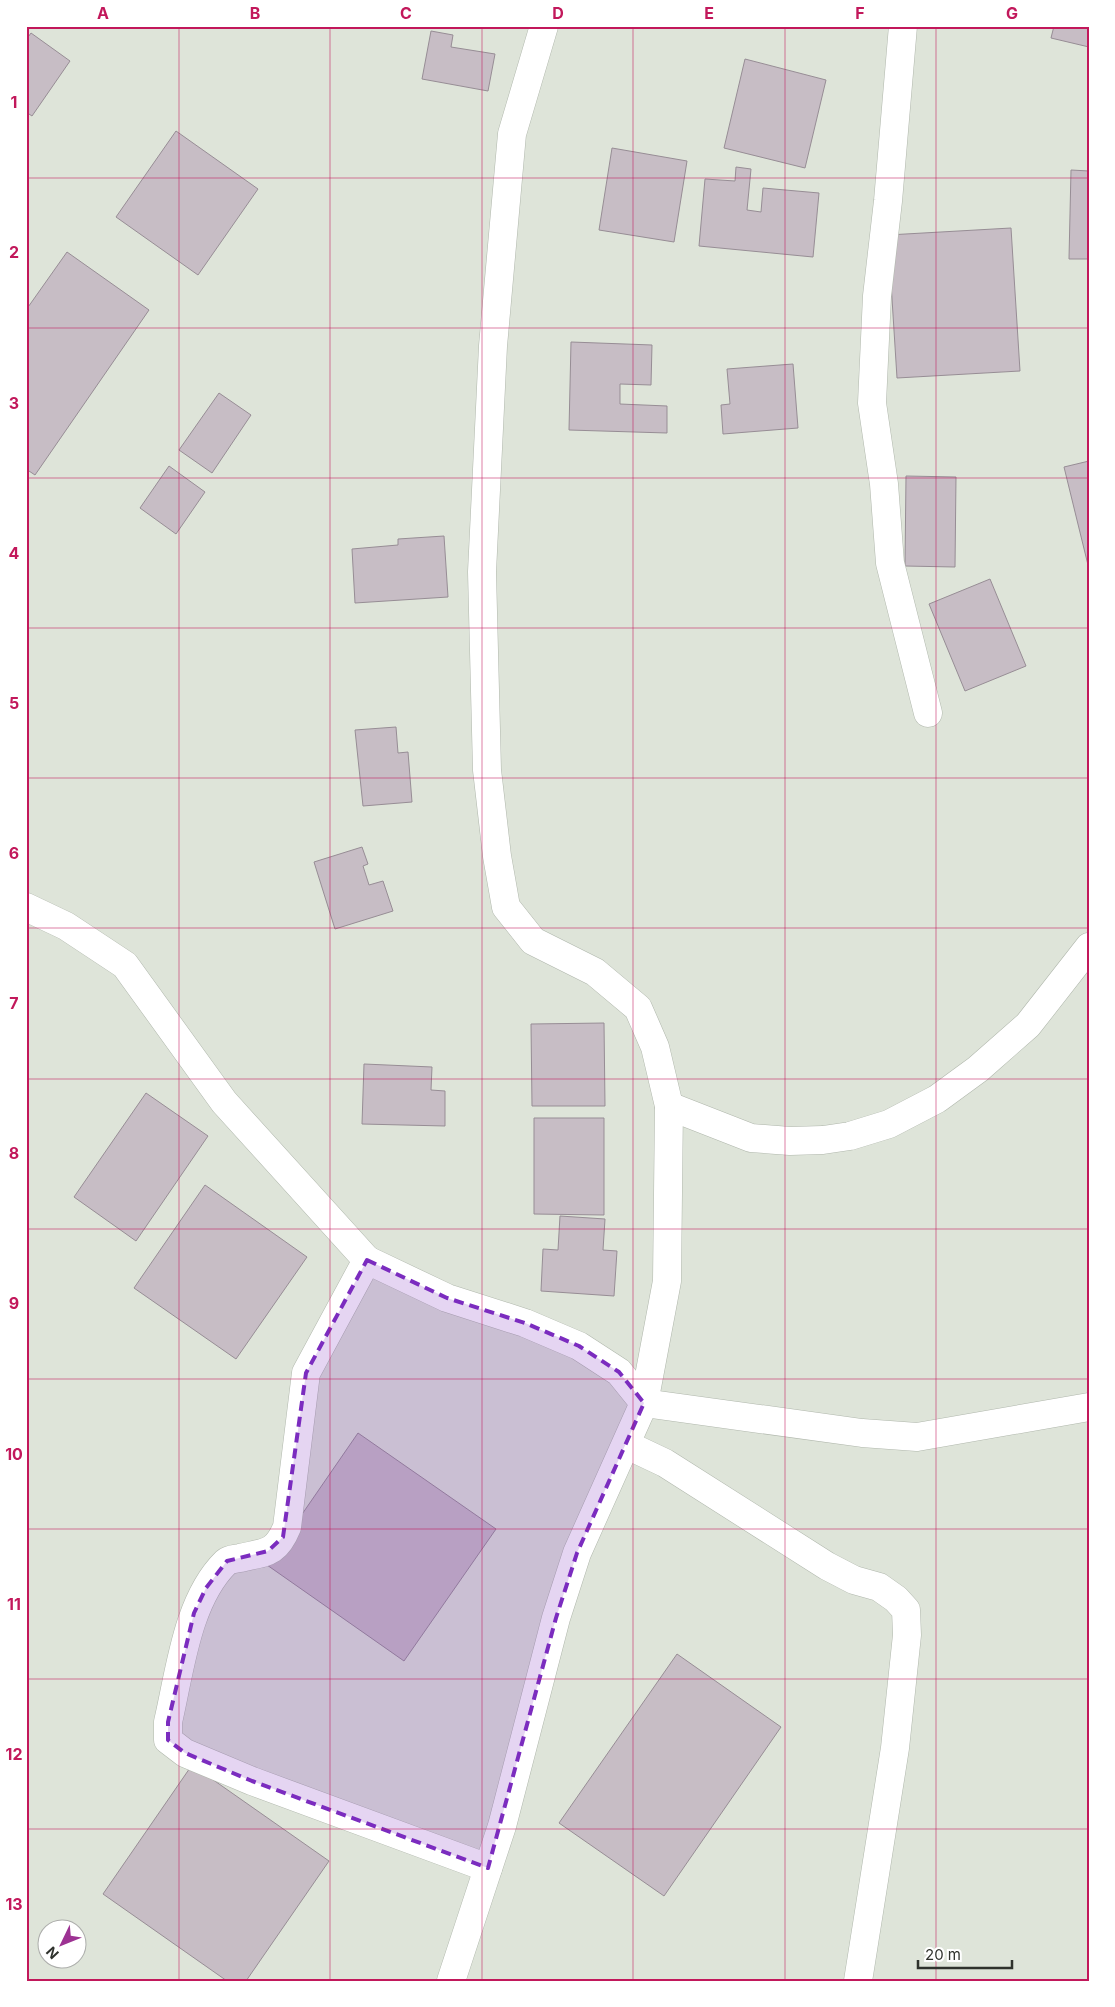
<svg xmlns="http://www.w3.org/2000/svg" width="1115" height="2007" font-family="Inter,sans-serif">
<rect width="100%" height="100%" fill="#dee4d9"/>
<g fill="#c7bdc5" stroke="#978d95">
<polygon points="1054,26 1089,26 1089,47 1051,38"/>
<polygon points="431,31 453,35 451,47 495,54 488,91 422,79"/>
<polygon points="31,33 70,61 32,116 26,112 26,40"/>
<polygon points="745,59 826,80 805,168 724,148"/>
<polygon points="176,131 258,189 198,275 116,217"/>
<polygon points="612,148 687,161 674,242 599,230"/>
<polygon points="736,167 751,169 747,210 761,212 763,188 819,193 813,257 699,246 705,179 735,181"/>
<polygon points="1071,170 1089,171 1089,259 1069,259"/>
<polygon points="1011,228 1020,371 897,378 888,235"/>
<polygon points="67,252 149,310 35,475 26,469 26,310"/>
<polygon points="571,342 652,345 651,385 620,384 620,404 667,406 667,433 569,430"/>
<polygon points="793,364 798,428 723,434 721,405 730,404 727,369"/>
<polygon points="219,393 251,415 212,473 179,450"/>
<polygon points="1089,461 1089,564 1088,565 1064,467"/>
<polygon points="169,466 205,492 176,534 140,508"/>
<polygon points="906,476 956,477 955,567 905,566"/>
<polygon points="444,536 448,597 355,603 352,549 398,545 398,539"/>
<polygon points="990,579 1026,666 965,691 929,604"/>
<polygon points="396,727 398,753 408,752 412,802 363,806 355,730"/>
<polygon points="362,847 368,864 363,866 369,885 383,881 393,911 335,929 314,862"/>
<polygon points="604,1023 605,1106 532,1106 531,1024"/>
<polygon points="364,1064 432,1067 431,1090 445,1091 445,1126 362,1124"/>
<polygon points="146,1093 208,1136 136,1241 74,1197"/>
<polygon points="534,1118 604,1118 604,1215 534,1214"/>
<polygon points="205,1185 307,1257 236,1359 134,1288"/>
<polygon points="560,1216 605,1219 603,1250 617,1251 614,1296 541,1291 543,1249 558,1250"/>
<polygon points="358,1433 496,1529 404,1661 267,1565"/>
<polygon points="677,1654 781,1727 664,1896 559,1823"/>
<polygon points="192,1765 329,1861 246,1981 227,1981 103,1894"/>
</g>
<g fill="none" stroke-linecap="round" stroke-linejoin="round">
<defs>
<g id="minor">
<polyline points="903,26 888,201 877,296 872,403 884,484 890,563 928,713"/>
<polyline points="26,907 66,926 125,965 224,1102 367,1260"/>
<polyline points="669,1106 751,1138 790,1141 823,1140 850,1136 889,1124 937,1099 978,1069 1028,1025 1089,947"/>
<polyline points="627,1445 665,1463 827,1566 854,1580 879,1587 896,1599 906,1610 907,1635 895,1748 858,1981"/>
<path d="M488 1868 252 1781 185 1753 168 1740V1722C180 1671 187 1600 226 1562 229 1559 235 1559 240 1558 266 1552 276 1554 287 1527L306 1373 367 1260 447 1298 525 1323 579 1346 619 1372 644 1403 862 1433 917 1437 1089 1407"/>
<polyline points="451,1981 502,1826 556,1618 577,1553 644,1403 667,1281 669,1106 655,1047 638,1008 595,972 533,941 506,907 497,856 487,770 482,572 493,346 512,134 544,26"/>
</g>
</defs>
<use href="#minor" stroke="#b0b7ac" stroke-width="29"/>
<use href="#minor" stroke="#fff" stroke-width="28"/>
</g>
<path fill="#7b2cbf" fill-opacity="0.2" stroke="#7b2cbf" stroke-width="4" stroke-dasharray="10 6" stroke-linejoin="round" d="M367 1260 447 1298 525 1323 579 1346 619 1372 644 1403 577 1553 556 1618 488 1868 252 1781 185 1753 168 1740V1722L194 1613 206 1588 227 1561 268 1551 283 1537 306 1373Z"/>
<path fill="none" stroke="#c2185b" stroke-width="1" stroke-opacity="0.55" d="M179 26V1981M330 26V1981M482 26V1981M633 26V1981M785 26V1981M936 26V1981M26 178H1089M26 328H1089M26 478H1089M26 628H1089M26 778H1089M26 928H1089M26 1079H1089M26 1229H1089M26 1379H1089M26 1529H1089M26 1679H1089M26 1829H1089"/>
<rect width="1115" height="2007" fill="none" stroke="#ffffff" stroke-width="55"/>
<g transform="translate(62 1944) rotate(227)"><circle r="24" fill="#ffffff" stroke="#acadab"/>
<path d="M0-4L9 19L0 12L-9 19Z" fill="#9d3293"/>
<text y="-8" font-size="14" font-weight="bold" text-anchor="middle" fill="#2f322d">N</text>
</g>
<path d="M918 1960v8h94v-8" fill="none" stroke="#2f322d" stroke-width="2.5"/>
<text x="925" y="1960" font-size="15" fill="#2f322d" stroke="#ffffff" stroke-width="4" paint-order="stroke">20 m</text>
<rect x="28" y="28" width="1060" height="1952" fill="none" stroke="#c2185b" stroke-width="2"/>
<g font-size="16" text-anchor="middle" font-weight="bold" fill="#c2185b">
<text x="103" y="19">A</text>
<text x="255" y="19">B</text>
<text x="406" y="19">C</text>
<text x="558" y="19">D</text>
<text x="709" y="19">E</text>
<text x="860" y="19">F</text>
<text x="1012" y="19">G</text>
<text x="14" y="108">1</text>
<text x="14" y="258">2</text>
<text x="14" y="409">3</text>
<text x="14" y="559">4</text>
<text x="14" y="709">5</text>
<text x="14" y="859">6</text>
<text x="14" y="1009">7</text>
<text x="14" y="1159">8</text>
<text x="14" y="1309">9</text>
<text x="14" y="1460">10</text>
<text x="14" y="1610">11</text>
<text x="14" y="1760">12</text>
<text x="14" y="1910">13</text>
</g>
</svg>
